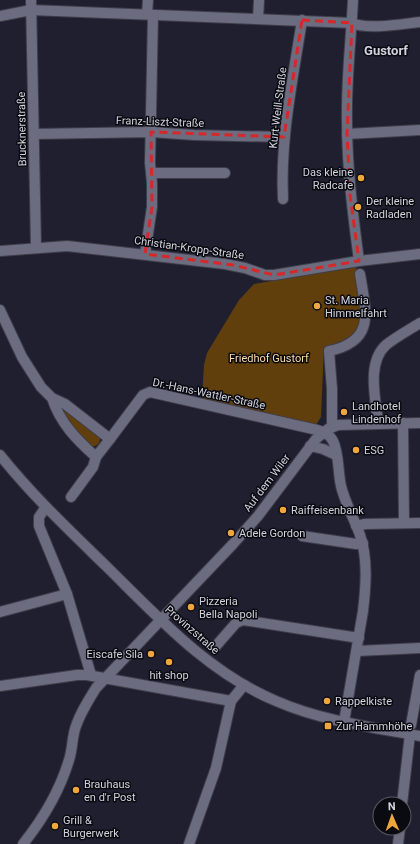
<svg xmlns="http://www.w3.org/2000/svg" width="420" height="844" font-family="Roboto,sans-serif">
<rect width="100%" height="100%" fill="#201f30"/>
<g fill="#603f0d">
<path d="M356 266C360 289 366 313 357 335L332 347H324L321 417 316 425 202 399 204 365 207 353 239 300 254 284Z"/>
<path d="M56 402 100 437C100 440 100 443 97 445 87 453 69 423 65 416 62 411 59 407 56 402Z"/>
</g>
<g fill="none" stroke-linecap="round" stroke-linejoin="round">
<defs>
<g id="minor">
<polyline points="31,0 36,247"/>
<path d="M353 0C351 41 346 81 347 122 347 169 353 215 359 261"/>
<polyline points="147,14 148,0"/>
<path d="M0 16 31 10 352 23C367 30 402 24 420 22"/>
<polyline points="258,19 259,0"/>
<polyline points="34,134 151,132 194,135 284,137"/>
<polyline points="347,134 420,130"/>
<polyline points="151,173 225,173"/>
<path d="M283 199C280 139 293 79 302 20"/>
<polyline points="0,251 67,246 225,264 245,268 265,275 274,275 359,261 420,254"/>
<polyline points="145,254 152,207 152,183 150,163 153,15"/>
<path d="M0 310 22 357 41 387 52 398 65 404 110 439 96 457C77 440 60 423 52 398"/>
<path d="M378 423C376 400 366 363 386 345 396 337 409 330 420 323"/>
<polyline points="403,423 404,522"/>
<path d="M332 427V389L329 351C376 341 366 312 360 274"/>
<path d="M110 439 143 395 150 392 313 429C321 431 329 433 333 441 339 452 338 474 341 486 345 503 354 518 360 535 368 558 366 586 363 611L344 722"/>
<polyline points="310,446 323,449 336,455"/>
<polyline points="71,497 93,467 96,457"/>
<polyline points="46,507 39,517 39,526 67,594 91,675"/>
<polyline points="356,526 365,524 420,523"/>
<polyline points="302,536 356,544 363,543"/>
<polyline points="0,612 67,594"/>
<polyline points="215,647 236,623 243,620 359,638"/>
<polyline points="357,651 420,648"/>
<polyline points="0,686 77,675 87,675 231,701"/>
<polyline points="411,725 420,675"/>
<polyline points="402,804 410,734"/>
<path d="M23 844C43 819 60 790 69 760 72 751 72 742 74 733 77 718 88 701 96 688L233 544 258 516 316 439 328 429 338 425 420 423"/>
<polyline points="189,844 216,768 231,701 244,685"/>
<polyline points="398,844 400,828"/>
</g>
<path id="tertiary" d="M0 455C32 495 68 529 105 565 157 616 207 672 276 701 322 721 371 727 420 736"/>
</defs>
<use href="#minor" stroke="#3e3d4a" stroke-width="12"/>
<use href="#tertiary" stroke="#3e3d4a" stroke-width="12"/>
<use href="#minor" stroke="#6c6c80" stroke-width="10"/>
<use href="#tertiary" stroke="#6c6c80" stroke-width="10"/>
</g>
<path fill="none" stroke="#d62828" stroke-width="3" stroke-dasharray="8 5" stroke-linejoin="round" d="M302 20 352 23 347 134 350 195 359 261 274 275 233 265 145 254 152 207 151 132 284 137Z"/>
<g fill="#efa73d" stroke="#0a0a11" stroke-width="1.5">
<circle cx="361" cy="178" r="4"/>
<circle cx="358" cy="207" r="4"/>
<circle cx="317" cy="306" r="4"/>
<circle cx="344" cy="412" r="4"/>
<circle cx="356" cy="450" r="4"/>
<circle cx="283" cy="510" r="4"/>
<circle cx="231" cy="533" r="4"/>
<circle cx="191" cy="607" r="4"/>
<circle cx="151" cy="654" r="4"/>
<circle cx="169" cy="662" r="4"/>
<circle cx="327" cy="701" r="4"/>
<rect x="324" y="722" width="8" height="8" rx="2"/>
<circle cx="76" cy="790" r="4"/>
<circle cx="55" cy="826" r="4"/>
</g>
<g text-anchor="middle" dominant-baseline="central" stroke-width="3" stroke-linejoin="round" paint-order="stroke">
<g font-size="11" fill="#d2d2dd" stroke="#0a0a11">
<text transform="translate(278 108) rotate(-83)">Kurt-Weill-Straße</text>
<text transform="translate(160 122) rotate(2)">Franz-Liszt-Straße</text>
<text transform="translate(22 129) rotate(-91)">Brucknerstraße</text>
<text transform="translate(189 248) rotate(8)">Christian-Kropp-Straße</text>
<text transform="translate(209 394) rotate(12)">Dr.-Hans-Wattler-Straße</text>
<text transform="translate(267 483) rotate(-53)">Auf dem Wiler</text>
<text transform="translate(192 630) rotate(41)">Provinzstraße</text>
</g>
<g font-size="11" fill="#d2d2dd" stroke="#0a0a11" text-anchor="start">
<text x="353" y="172" text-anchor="end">Das kleine<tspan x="353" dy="13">Radcafe</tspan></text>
<text x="366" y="201">Der kleine<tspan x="366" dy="13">Radladen</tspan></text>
<text x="325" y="300">St. Maria<tspan x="325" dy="13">Himmelfahrt</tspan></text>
<text x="352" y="406">Landhotel<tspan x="352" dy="13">Lindenhof</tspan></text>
<text x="364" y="450">ESG</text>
<text x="291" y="510">Raiffeisenbank</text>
<text x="239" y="533">Adele Gordon</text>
<text x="199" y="601">Pizzeria<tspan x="199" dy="13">Bella Napoli</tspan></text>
<text x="143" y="654" text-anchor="end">Eiscafe Sila</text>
<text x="169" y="675" text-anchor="middle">hit shop</text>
<text x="335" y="701">Rappelkiste</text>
<text x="336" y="726">Zur Hammhöhe</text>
<text x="84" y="784">Brauhaus<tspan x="84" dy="13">en d'r Post</tspan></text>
<text x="63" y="820">Grill &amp;<tspan x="63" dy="13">Burgerwerk</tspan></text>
</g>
<g font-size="11" fill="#ffd7a5" stroke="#0a0a11">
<text x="269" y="358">Friedhof Gustorf</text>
</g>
<g font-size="13" font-weight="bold" fill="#d2d2dd" stroke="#0a0a11">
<text x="386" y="50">Gustorf</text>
</g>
</g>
<g transform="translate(392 816) rotate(358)"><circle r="19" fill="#0a0a11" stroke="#5a5a63"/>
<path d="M0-3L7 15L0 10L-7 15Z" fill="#efa73d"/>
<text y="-6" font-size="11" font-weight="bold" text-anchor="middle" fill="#d2d2dd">N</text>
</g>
</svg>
